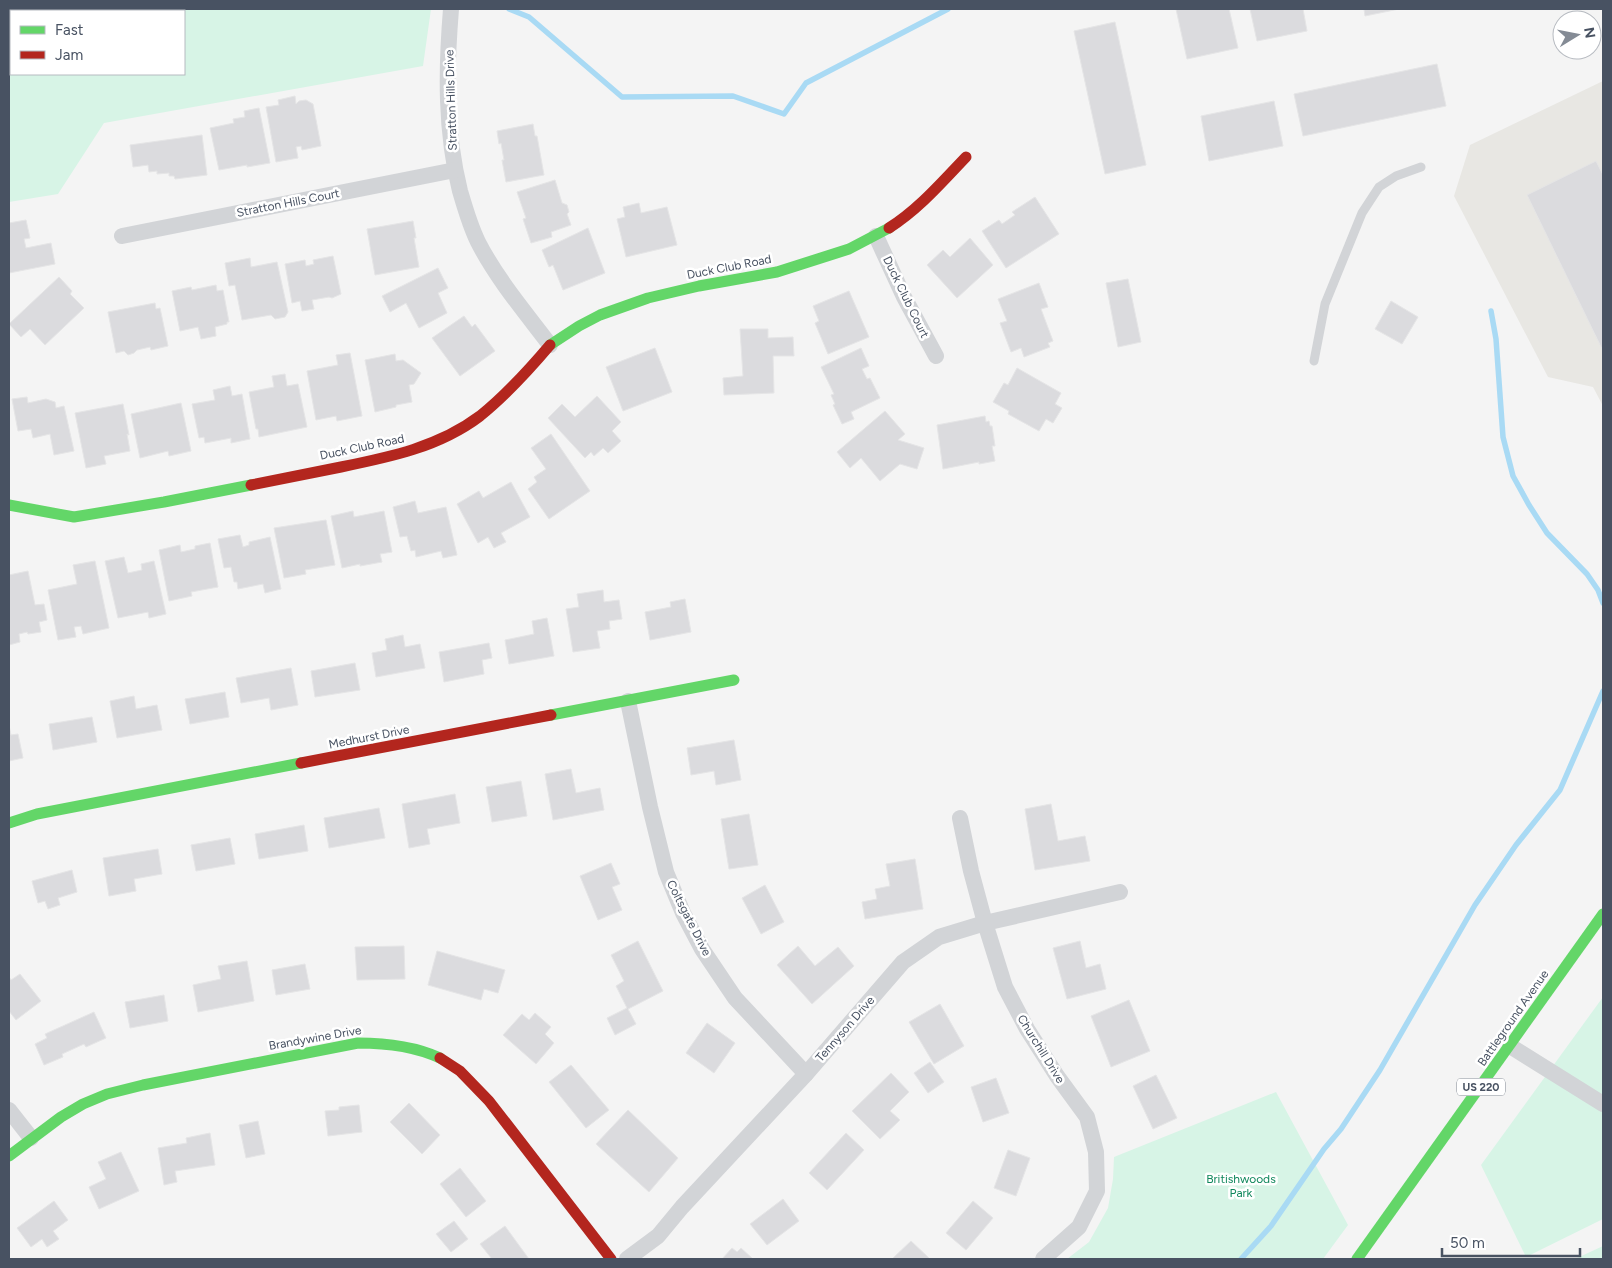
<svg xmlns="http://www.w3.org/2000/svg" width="1612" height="1268" font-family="Figtree,sans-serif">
<rect width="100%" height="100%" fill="#f4f4f4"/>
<polygon fill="#e8e7e3" points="1603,81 1603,406 1593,387 1548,377 1454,196 1470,145"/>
<g fill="#d7f4e6" fill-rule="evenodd">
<path d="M9 9H431L423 66 104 123 58 194 9 202ZM11 11H184V74H11Z"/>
<polygon points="1603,997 1603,1219 1526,1257 1481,1165"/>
<polygon points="1276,1092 1348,1225 1323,1259 1067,1259 1089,1242 1108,1208 1113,1179 1114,1157"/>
<polygon points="1603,1246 1603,1259 1575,1259"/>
</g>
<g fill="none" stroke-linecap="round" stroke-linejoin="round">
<g stroke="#a9daf4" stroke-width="5.5">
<polyline points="509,9 529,17 622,97 733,96 784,114 806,83 948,9"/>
<polyline points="167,11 179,9"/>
<polyline points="9,56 11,55"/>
<polyline points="1491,311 1496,339 1503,437 1513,476 1529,505 1547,533 1587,574 1598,590 1603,603"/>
<polyline points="1241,1259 1271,1226 1324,1149 1341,1129 1380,1070 1475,905 1516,845 1560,790 1603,691"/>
</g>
</g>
<g fill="#dbdbde" stroke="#e5e5e6">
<polygon points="1176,9 1229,9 1238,48 1187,59"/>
<polygon points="1250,9 1303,9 1307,31 1257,41"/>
<polygon points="1364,9 1399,9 1365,16"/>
<polygon points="1115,22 1146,165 1105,174 1074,31"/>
<polygon points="1437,64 1446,106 1303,136 1294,94"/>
<polygon points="295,96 296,104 299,101 306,100 313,104 321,146 302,150 301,146 296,147 298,158 276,162 266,107 279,105 278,100"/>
<polygon points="1274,101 1283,146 1209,161 1201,116"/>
<polygon points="259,108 270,163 247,167 247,165 219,170 210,128 234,123 233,119 245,117 244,111"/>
<polygon points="533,124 535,136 537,136 544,175 506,182 502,160 504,160 501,143 499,144 497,131"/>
<polygon points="202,135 207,175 175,179 174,176 169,176 169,173 157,174 157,171 149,172 148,165 133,167 130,145"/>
<polygon points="1596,161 1603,175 1603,351 1527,195"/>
<polygon points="555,180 562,203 567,205 569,212 567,214 571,225 551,232 552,237 531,243 523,219 526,218 517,192"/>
<polygon points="1035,197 1059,234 1006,268 982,231 999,220 1002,224 1015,215 1012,212"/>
<polygon points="639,203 641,213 667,207 677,245 626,257 617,219 625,217 623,207"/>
<polygon points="26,220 30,238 24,239 26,248 51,243 55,264 9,273 9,223"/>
<polygon points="413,221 416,238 414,238 419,267 375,275 367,229"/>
<polygon points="588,228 605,273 563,290 553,265 549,267 542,250"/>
<polygon points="970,238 993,265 957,298 927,265 943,250 950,257"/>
<polygon points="333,256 341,294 332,298 329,297 312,300 314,309 302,311 300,301 292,303 285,264 305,260 306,266 314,264 313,260"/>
<polygon points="250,258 251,267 277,262 288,312 285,317 275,319 271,315 242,320 235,285 229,286 225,263"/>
<polygon points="438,268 448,288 438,293 447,313 419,328 406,303 390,312 382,296"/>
<polygon points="59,277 72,291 70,294 84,308 45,345 30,329 21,337 9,324"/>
<polygon points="1128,279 1141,342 1118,347 1106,283"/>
<polygon points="1039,283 1048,307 1041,309 1053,341 1048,343 1050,347 1024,357 1021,348 1011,352 1000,323 1007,321 998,299"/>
<polygon points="216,285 217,291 223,290 229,322 227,322 227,324 215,327 216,336 201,339 198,327 180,331 172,291 191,287 192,290"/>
<polygon points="849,291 869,337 828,354 815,323 819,321 813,306"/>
<polygon points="1391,301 1418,317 1402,344 1375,329"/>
<polygon points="155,303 156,309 160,308 168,346 151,350 150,347 137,350 134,353 128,355 124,351 116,353 108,312"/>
<polygon points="464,316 472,327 475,324 495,351 460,376 432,338"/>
<polygon points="740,329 768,329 768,338 793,337 794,356 773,356 774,393 724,395 723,378 743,376"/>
<polygon points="655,348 672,392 623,411 606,367"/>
<polygon points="861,348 869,366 862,369 867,379 870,378 880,398 851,412 854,419 842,424 833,405 835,404 831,395 834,394 821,367"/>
<polygon points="350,353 362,416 337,421 336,416 316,420 307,371 338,365 336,355"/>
<polygon points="395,354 396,361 403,360 421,373 414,384 409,385 412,402 396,405 396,407 375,412 365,360"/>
<polygon points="1017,368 1061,393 1055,404 1062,408 1053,423 1046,419 1039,431 1008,414 1009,411 993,402 1004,383 1008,385"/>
<polygon points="285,374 287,386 298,384 307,427 259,437 258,429 256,429 249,392 274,387 272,376"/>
<polygon points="230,386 232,396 242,394 250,439 231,443 231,438 205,443 204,437 199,438 192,404 215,400 213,390"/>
<polygon points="597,396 621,422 612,431 621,441 608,453 603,448 594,456 591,452 585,458 548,418 562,404 575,417"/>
<polygon points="27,397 28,403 46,399 55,402 56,408 64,406 74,451 54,455 50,434 33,438 31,429 18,431 12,399"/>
<polygon points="181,403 191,451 169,456 168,451 140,458 131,414"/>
<polygon points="123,404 129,435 127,434 130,451 104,456 106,464 86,468 75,413"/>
<polygon points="885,411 905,434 898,440 924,448 917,469 900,464 880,481 861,458 850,468 837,452"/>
<polygon points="985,416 986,422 989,421 990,426 992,426 995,446 992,446 995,461 979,464 979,462 943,469 937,425"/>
<polygon points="551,434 590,491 549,519 528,489 537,482 534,477 546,469 531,448"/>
<polygon points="511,482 530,517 501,533 506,542 494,548 488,537 478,543 457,504 479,491 483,498"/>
<polygon points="415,501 418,513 446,507 457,555 443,558 441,551 416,557 415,550 411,551 407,536 400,537 393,507"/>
<polygon points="353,511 354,517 384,511 392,552 380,554 382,562 360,566 360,564 342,568 331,516"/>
<polygon points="326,520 335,565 305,570 306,574 284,578 274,528"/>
<polygon points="240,535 243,547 249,545 249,542 270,537 281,589 265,593 263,584 238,589 237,582 234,582 231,567 224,568 218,539"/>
<polygon points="210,543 218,587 191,592 192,596 169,601 159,550 180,545 181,552 195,549 195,546"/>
<polygon points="124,557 128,573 142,570 141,564 154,561 166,614 149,618 148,612 118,618 105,561"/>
<polygon points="95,561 109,628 83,634 81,626 74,627 76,637 58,640 48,590 77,584 73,565"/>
<polygon points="28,571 35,605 44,604 47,620 39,622 41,632 28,634 27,632 19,634 20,642 9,645 9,575"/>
<polygon points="603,590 604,602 619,600 622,619 609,621 610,629 597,631 600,648 573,652 566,609 579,607 577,594"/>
<polygon points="685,599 691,632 650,640 645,612 671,607 670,602"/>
<polygon points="547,618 554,656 509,664 505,640 534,634 532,621"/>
<polygon points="403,635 405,647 420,644 425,668 376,677 372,653 387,650 385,639"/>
<polygon points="489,643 492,658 482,660 484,674 444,682 439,652"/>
<polygon points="355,663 360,690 315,697 311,671"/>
<polygon points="291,668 298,705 271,710 269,698 241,703 236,678"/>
<polygon points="225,692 229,717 190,724 185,699"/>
<polygon points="134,696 136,709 157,705 162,730 117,738 110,701"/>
<polygon points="92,717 97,742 53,750 49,724"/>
<polygon points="9,725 11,735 18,734 23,758 9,761"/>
<polygon points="734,740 741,780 716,785 714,771 691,775 687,748"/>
<polygon points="571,769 576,793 600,788 604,810 553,820 545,774"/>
<polygon points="521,781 527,816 492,822 486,787"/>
<polygon points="455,794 460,823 427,829 430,844 409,848 402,804"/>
<polygon points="1051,804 1058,841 1085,836 1090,861 1035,870 1025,809"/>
<polygon points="379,808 385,838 329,848 324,818"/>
<polygon points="749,814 758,865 729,869 721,819"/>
<polygon points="304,825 308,851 259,859 255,834"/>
<polygon points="230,838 235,864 196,871 191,845"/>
<polygon points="158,849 162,874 134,879 136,891 109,896 103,858"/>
<polygon points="915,859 923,909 865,919 862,902 877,899 875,889 890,886 886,864"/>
<polygon points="611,863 620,884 612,887 622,910 598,920 580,876"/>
<polygon points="72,870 77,892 58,898 60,905 48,909 45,901 38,903 32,881"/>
<polygon points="765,885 784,922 761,934 742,898"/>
<polygon points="638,941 663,991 628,1009 636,1024 615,1035 607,1018 627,1008 616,986 624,981 611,955"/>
<polygon points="1080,941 1086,968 1100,964 1106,989 1067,999 1053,948"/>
<polygon points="404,946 405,979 357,980 355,947"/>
<polygon points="798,946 815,966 838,947 854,966 812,1004 777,965"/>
<polygon points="437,951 505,970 498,993 484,989 481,1000 428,985"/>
<polygon points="247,961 254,1001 198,1012 193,985 221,979 218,966"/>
<polygon points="305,964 310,989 276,995 272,970"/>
<polygon points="20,974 41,1001 16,1020 9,1011 9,977 11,980"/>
<polygon points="164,995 168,1021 130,1028 125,1002"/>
<polygon points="1129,1000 1150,1051 1111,1067 1091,1016"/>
<polygon points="940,1004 964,1046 934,1064 909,1022"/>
<polygon points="94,1012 106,1038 86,1047 84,1044 62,1054 63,1057 44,1065 35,1044 47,1038 45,1034"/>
<polygon points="535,1013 551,1027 545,1034 554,1043 536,1064 503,1035 522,1014 529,1020"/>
<polygon points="707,1023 735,1043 714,1073 686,1053"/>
<polygon points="930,1062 944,1082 928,1093 914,1073"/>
<polygon points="571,1065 609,1110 586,1128 549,1082"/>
<polygon points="891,1073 909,1092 890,1111 900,1120 880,1139 852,1111"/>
<polygon points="1156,1075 1177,1118 1153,1129 1133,1086"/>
<polygon points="996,1078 1009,1113 983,1122 971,1087"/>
<polygon points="409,1103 440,1135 422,1154 390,1122"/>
<polygon points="359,1105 362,1132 328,1136 325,1111 339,1110 339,1107"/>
<polygon points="628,1110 678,1158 649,1192 596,1144"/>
<polygon points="258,1121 265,1154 246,1158 239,1125"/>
<polygon points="210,1133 215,1165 175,1171 177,1182 164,1185 158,1148 187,1143 186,1138"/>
<polygon points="846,1133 864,1150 827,1190 809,1173"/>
<polygon points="1008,1150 1030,1158 1016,1196 994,1188"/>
<polygon points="121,1152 139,1191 99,1209 89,1187 106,1179 98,1162"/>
<polygon points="460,1168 486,1201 466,1217 440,1184"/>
<polygon points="783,1199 799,1221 767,1245 750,1224"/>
<polygon points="54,1201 68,1220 53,1231 59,1239 47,1247 42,1239 31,1247 17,1228"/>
<polygon points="973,1201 993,1218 966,1250 946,1233"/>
<polygon points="454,1221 468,1239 451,1252 436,1234"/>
<polygon points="505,1226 529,1259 492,1259 480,1244"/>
<polygon points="911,1241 930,1259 892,1259"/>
<polygon points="732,1248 737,1252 741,1248 753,1259 722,1259"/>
</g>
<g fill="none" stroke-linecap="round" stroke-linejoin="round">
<polyline stroke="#d2d4d7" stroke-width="9" points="1314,361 1325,304 1362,213 1379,187 1396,176 1421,167"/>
<g stroke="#d2d4d7" stroke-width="16">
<path d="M451 9C446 70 445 131 460 191 465 208 470 226 478 242 497 279 525 312 550 345"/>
<polyline points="122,236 455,170"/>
<polyline points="876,236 904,297 936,356"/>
<polyline points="628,701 650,807 666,872 683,913 702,949 735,998 806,1074"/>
<polyline points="960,818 971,871 985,923 1005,987 1027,1029 1057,1076 1087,1117 1096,1152 1097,1191 1079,1227 1043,1259"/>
<polyline points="1510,1046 1603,1104"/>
<polyline points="9,1110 31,1138"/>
<polyline points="627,1259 658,1236 682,1207 806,1074 903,962 939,937 985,923 1120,892"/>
</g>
<g stroke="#63d668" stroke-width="11">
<polyline points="550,345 579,326 600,315 648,298 699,286 777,272 849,249 889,228"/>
<polyline points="9,505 74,517 164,502 251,485"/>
<polyline points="551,715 734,680"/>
<polyline points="9,823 37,814 301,763"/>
<path d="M9 1156 61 1117 83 1104 107 1094 143 1085 358 1043C387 1043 414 1046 440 1058"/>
<polyline points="1357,1259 1603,914"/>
</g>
<g stroke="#b3261e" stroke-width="11">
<path d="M889 228C919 209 942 182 966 157"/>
<path d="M251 485C281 479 311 473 341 467 390 457 439 447 480 416 506 395 528 371 550 345"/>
<polyline points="301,763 551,715"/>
<polyline points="440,1058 460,1071 489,1101 611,1259"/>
</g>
</g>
<g text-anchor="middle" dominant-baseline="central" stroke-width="5" stroke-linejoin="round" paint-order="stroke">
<rect fill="#fff" stroke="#7f8691" stroke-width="1" x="1457" y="1078.5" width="48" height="17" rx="4"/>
<g font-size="11" font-weight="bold" fill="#485262">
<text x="1481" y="1087">US 220</text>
</g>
<g font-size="12" fill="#485262" stroke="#fff">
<text transform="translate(451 100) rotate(-92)">Stratton Hills Drive</text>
<text transform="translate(288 203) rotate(-11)">Stratton Hills Court</text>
<text transform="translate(729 267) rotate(-11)">Duck Club Road</text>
<text transform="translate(906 297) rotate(64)">Duck Club Court</text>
<text transform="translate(362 447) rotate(-12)">Duck Club Road</text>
<text transform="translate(369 737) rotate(-11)">Medhurst Drive</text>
<text transform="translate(689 918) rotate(63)">Coltsgate Drive</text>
<text transform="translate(1513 1018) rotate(-55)">Battleground Avenue</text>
<text transform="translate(845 1029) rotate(-49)">Tennyson Drive</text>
<text transform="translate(315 1038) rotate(-10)">Brandywine Drive</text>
<text transform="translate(1041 1049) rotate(58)">Churchill Drive</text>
</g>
<g font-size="12" fill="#10875c" stroke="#fff">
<text x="1241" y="1179">Britishwoods<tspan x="1241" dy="14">Park</tspan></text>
</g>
</g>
<rect width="1612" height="1268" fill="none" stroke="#485262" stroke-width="20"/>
<rect x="10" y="10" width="175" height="65" fill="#ffffff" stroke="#b6bac0"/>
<rect x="20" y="26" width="25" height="8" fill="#63d668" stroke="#b6bac0"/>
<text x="55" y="35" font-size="15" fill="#485262">Fast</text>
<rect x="20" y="51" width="25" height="8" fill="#b3261e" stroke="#b6bac0"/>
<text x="55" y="60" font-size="15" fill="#485262">Jam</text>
<g transform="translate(1577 35) rotate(80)"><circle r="24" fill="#ffffff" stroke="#b6bac0"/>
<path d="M0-4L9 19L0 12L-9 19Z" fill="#848b95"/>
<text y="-8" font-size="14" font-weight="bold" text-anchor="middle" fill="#485262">N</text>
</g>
<path d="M1442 1248v8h138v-8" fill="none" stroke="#485262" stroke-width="2.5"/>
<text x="1450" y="1248" font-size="15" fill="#485262" stroke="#ffffff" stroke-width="4" paint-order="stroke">50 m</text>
</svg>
